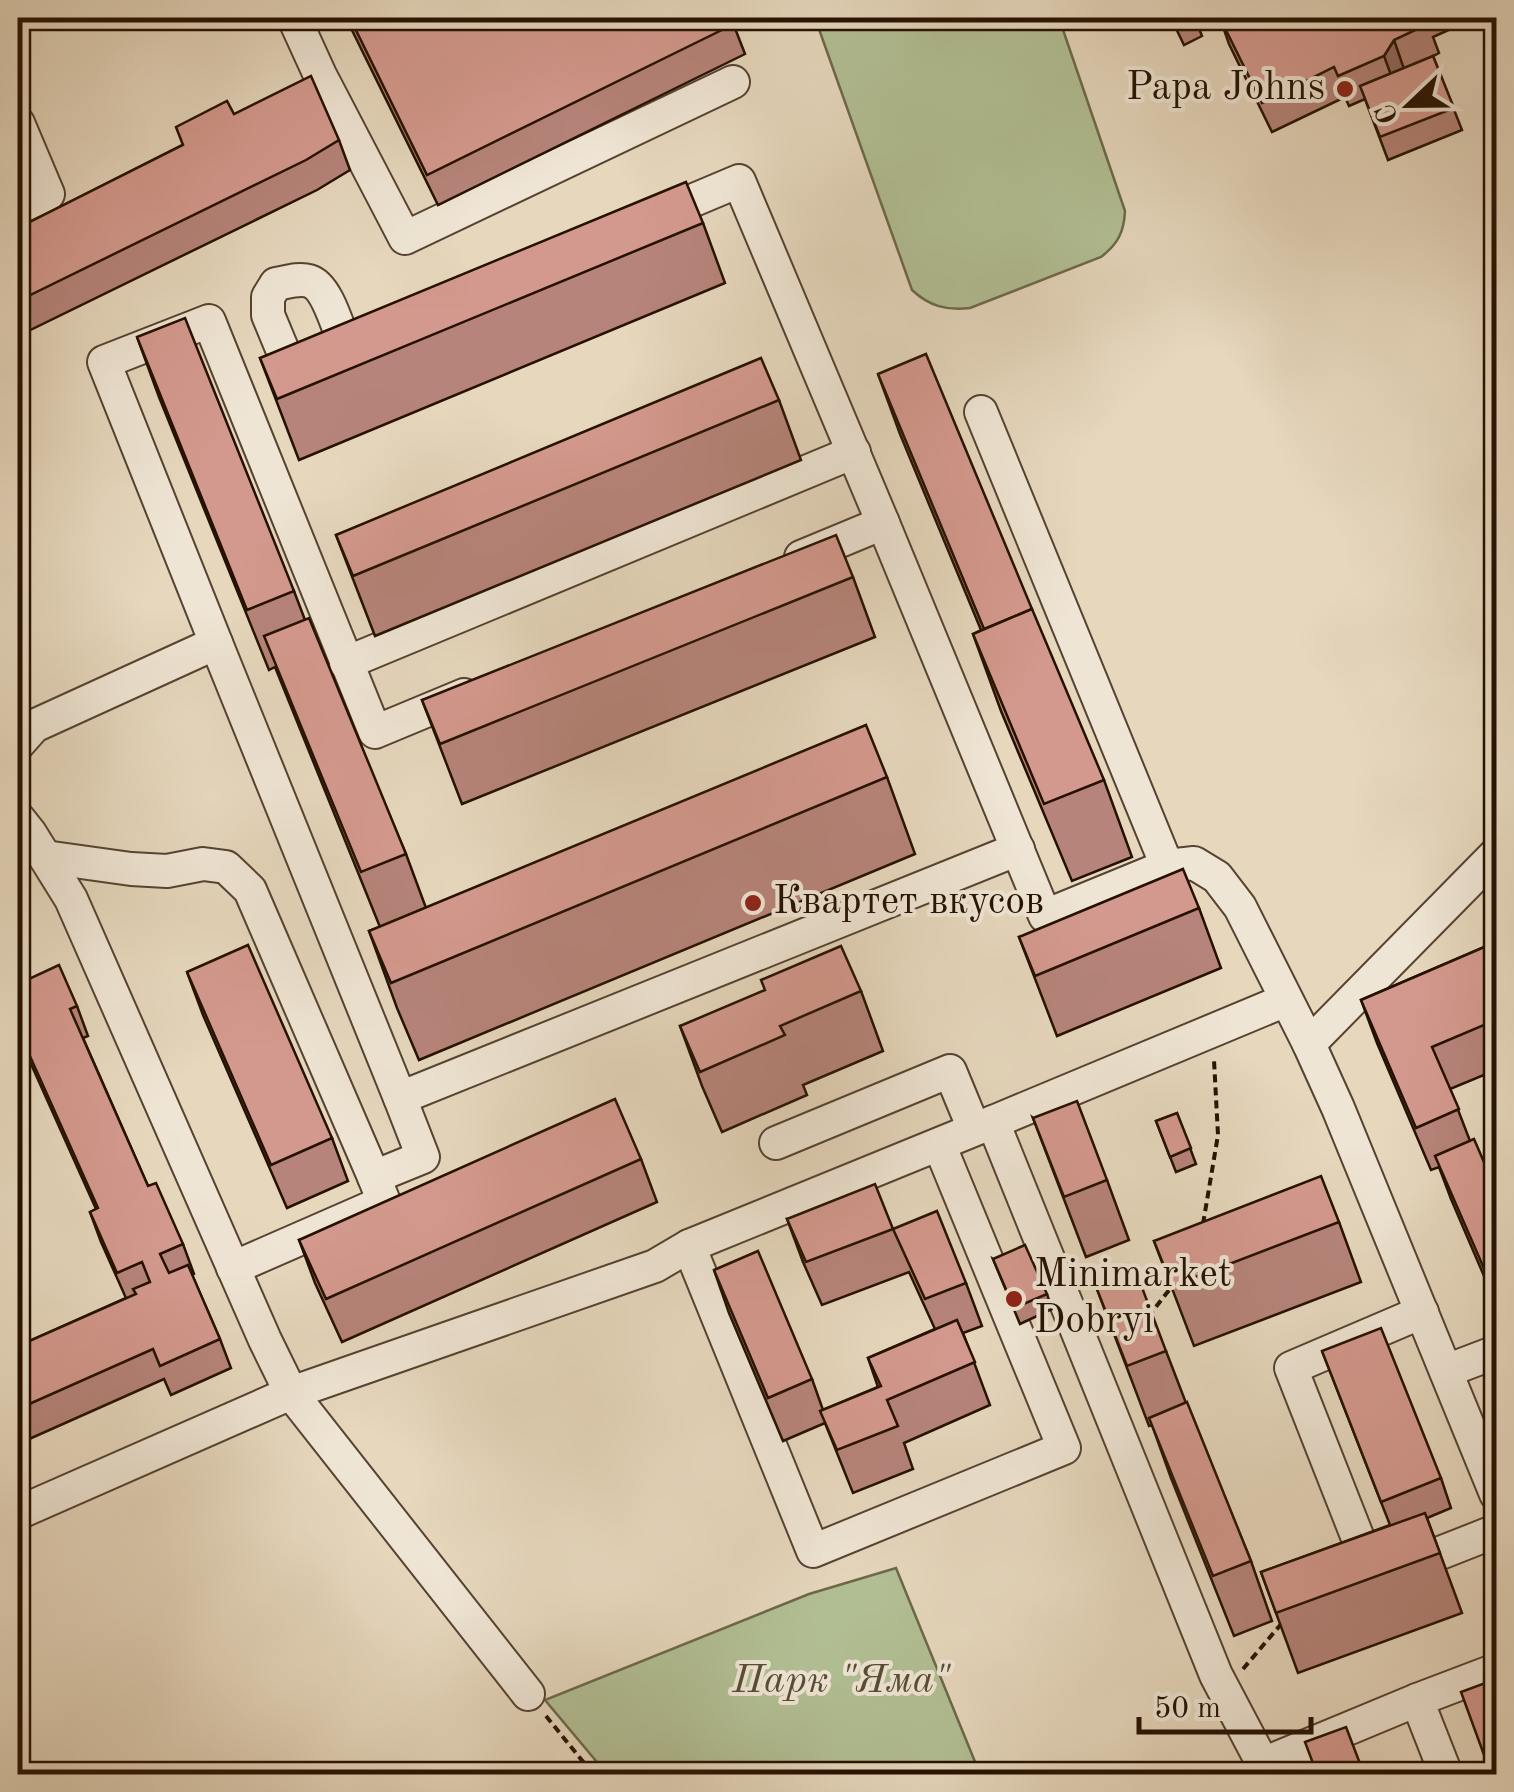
<svg xmlns="http://www.w3.org/2000/svg" width="1514" height="1792" font-family="'Old Standard TT',serif">
<rect width="100%" height="100%" fill="#e6d7bd"/>
<filter id="stains"><feTurbulence type="fractalNoise" baseFrequency=".002" numOctaves="4"/><feColorMatrix values="0 0 0 0 .2 0 0 0 0 .09 0 0 0 0 .02 0 0 0 .5 -.17"/></filter>
<radialGradient id="worn" r=".72"><stop offset=".6" stop-color="#630" stop-opacity="0"/><stop offset="1" stop-color="#630" stop-opacity=".3"/></radialGradient>
<g fill="#b2bf94" stroke="#6c684b" stroke-width="2.5">
<path d="M815 18H1059L1125 211C1124 232 1118 244 1101 257L970 308C947 311 929 306 912 290Z"/>
<polygon points="896,1568 980,1774 607,1774 545,1700 809,1594"/>
</g>
<g fill="none" stroke-linecap="round" stroke-linejoin="round">
<defs>
<g id="minor">
<polyline points="294,18 320,75 405,238 733,82"/>
<polyline points="18,123 48,194 18,208"/>
<polyline points="656,216 739,181 883,523"/>
<path d="M290 368 268 315V297L276 284C287 282 299 278 309 281 327 286 338 328 345 345"/>
<polyline points="981,412 1167,866"/>
<polyline points="801,557 883,523 1045,916 1167,866 1194,863 1217,877 1240,907 1309,1044 1338,1108 1496,1494"/>
<polyline points="216,643 400,1098 1018,849"/>
<polyline points="346,663 854,452"/>
<polyline points="18,744 34,726 216,643 104,362 209,321 375,732 464,695"/>
<polyline points="18,818 30,833 71,899 265,1340 291,1393 528,1694"/>
<polyline points="45,857 131,869 167,871 203,864 226,867 250,890 374,1177"/>
<polyline points="1309,1044 1496,854"/>
<polyline points="993,1122 1286,1000"/>
<polyline points="776,1143 950,1071 974,1129"/>
<polyline points="939,1144 1064,1448 813,1551 689,1246 993,1122 1216,1675 1263,1764"/>
<polyline points="233,1268 384,1202 374,1177 423,1157 400,1098"/>
<polyline points="1422,1312 1291,1368 1374,1579 1496,1531"/>
<polyline points="1446,1371 1496,1352"/>
<polyline points="18,1513 291,1393 655,1266 689,1246"/>
<polyline points="1417,1700 1446,1774"/>
<polyline points="1267,1774 1263,1764 1417,1700 1496,1670"/>
</g>
</defs>
<use href="#minor" stroke="#554231" stroke-width="36"/>
<g stroke="#251102" stroke-width="4" stroke-dasharray="8 5" stroke-linecap="butt">
<polyline points="1203,1224 1218,1135 1214,1060"/>
<polyline points="1148,1317 1173,1285"/>
<polyline points="1243,1669 1282,1623"/>
<polyline points="546,1716 593,1774"/>
</g>
<use href="#minor" stroke="#efe5d4" stroke-width="32"/>
</g>
<g fill="#b6847a" stroke="#251102" stroke-width="2.5">
<polygon points="346,18 731,18 745,54 438,205"/>
<polygon points="1171,18 1195,18 1202,36 1184,45"/>
<polygon points="1220,18 1449,18 1453,28 1433,37 1439,53 1430,58 1433,56 1462,130 1388,160 1365,99 1349,106 1345,97 1272,132 1229,44"/>
<polygon points="234,114 339,140 350,170 317,190 18,336 18,228 182,145"/>
<polygon points="18,166 28,193 18,198"/>
<polygon points="703,223 725,283 299,460 260,358"/>
<polygon points="137,337 294,591 305,620 406,854 426,908 887,777 915,854 419,1060 397,1008 369,931 380,927 275,667 269,670 159,397"/>
<polygon points="878,374 1104,780 1132,857 1072,881 1001,711 973,634 981,630 900,434"/>
<polygon points="779,400 801,460 375,636 336,535"/>
<polygon points="853,577 875,637 462,804 422,700"/>
<polygon points="1199,908 1221,968 1057,1036 1019,937"/>
<polygon points="1496,942 1496,1070 1450,1089 1470,1141 1496,1190 1496,1304 1451,1199 1439,1167 1431,1170 1377,1043 1361,1000"/>
<polygon points="187,972 332,1138 348,1181 287,1208 203,1015"/>
<polygon points="18,984 77,1006 88,1036 83,1038 148,1186 183,1244 194,1274 192,1275 220,1339 231,1368 171,1395 164,1379 18,1444 18,1346 126,1298 101,1242 90,1212 96,1209 31,1064 24,1067 18,1053"/>
<polygon points="861,991 883,1051 803,1085 807,1095 722,1132 702,1086 680,1026"/>
<polygon points="1177,1113 1196,1164 1176,1172 1156,1121"/>
<polygon points="1033,1118 1107,1180 1129,1240 1086,1257"/>
<polygon points="641,1159 657,1202 342,1342 315,1283 299,1240"/>
<polygon points="787,1219 893,1229 966,1283 982,1326 963,1333 990,1405 904,1443 913,1469 853,1493 825,1423 783,1441 729,1313 714,1270 812,1379 823,1410 878,1387 868,1358 935,1329 909,1272 822,1305 803,1262"/>
<polygon points="1339,1222 1361,1282 1194,1346 1154,1241"/>
<polygon points="993,1259 1047,1294 1052,1309 1020,1324"/>
<polygon points="1095,1284 1166,1351 1186,1403 1251,1561 1272,1621 1234,1636 1171,1478 1152,1425 1149,1426"/>
<polygon points="1322,1351 1441,1478 1451,1508 1427,1518 1462,1613 1298,1673 1261,1572 1390,1525"/>
</g>
<polygon fill="#946b63" stroke="#251102" stroke-width="2.5" points="1394,40 1404,69 1395,86 1384,56"/>
<g fill="#d4998e" stroke="#251102" stroke-width="2.5">
<polygon points="350,18 731,18 734,24 427,175"/>
<polygon points="1174,18 1187,18 1176,23"/>
<polygon points="1220,18 1426,18 1428,24 1394,40 1384,56 1338,76 1334,67 1262,103"/>
<polygon points="1433,56 1454,108 1380,137 1360,86"/>
<polygon points="311,76 339,140 306,160 18,301 18,228 183,145 176,127 227,101 234,114"/>
<polygon points="686,182 703,223 277,399 260,358"/>
<polygon points="185,318 294,591 247,610 137,337"/>
<polygon points="926,354 1032,609 984,629 878,374"/>
<polygon points="761,358 779,400 353,576 336,535"/>
<polygon points="836,535 853,577 440,744 422,700"/>
<polygon points="1032,609 1104,780 1044,804 973,634"/>
<polygon points="309,618 406,854 361,872 264,636"/>
<polygon points="866,725 887,777 391,983 369,931"/>
<polygon points="1183,869 1199,908 1035,976 1019,937"/>
<polygon points="1496,942 1496,1020 1432,1047 1459,1109 1416,1128 1361,1000"/>
<polygon points="248,945 332,1138 271,1165 187,972"/>
<polygon points="841,946 861,991 780,1026 785,1035 700,1072 680,1026 765,990 761,980"/>
<polygon points="59,965 77,1006 70,1009 148,1186 156,1183 183,1244 160,1254 169,1273 188,1265 220,1339 160,1366 153,1349 18,1409 18,1346 136,1294 133,1289 150,1282 142,1262 117,1273 90,1212 98,1208 20,1034 18,1035 18,984"/>
<polygon points="615,1099 641,1159 326,1299 299,1240"/>
<polygon points="1077,1101 1107,1180 1064,1197 1033,1118"/>
<polygon points="1177,1113 1191,1148 1170,1157 1156,1121"/>
<polygon points="1474,1139 1496,1190 1496,1277 1489,1280 1435,1156"/>
<polygon points="1321,1176 1339,1222 1172,1286 1154,1241"/>
<polygon points="875,1184 893,1229 806,1262 787,1219"/>
<polygon points="937,1211 966,1283 925,1299 893,1229"/>
<polygon points="1025,1245 1047,1294 1014,1308 993,1259"/>
<polygon points="758,1251 812,1379 768,1398 714,1270"/>
<polygon points="1135,1269 1166,1351 1127,1366 1095,1284"/>
<polygon points="957,1320 975,1362 887,1400 898,1426 837,1450 820,1411 881,1386 868,1358"/>
<polygon points="1496,1322 1496,1335 1492,1324"/>
<polygon points="1381,1328 1441,1478 1381,1502 1322,1351"/>
<polygon points="1187,1402 1251,1561 1213,1576 1149,1418"/>
<polygon points="1425,1513 1440,1553 1276,1613 1261,1572"/>
<polygon points="1496,1679 1496,1774 1491,1774 1461,1692"/>
<polygon points="1346,1727 1364,1774 1317,1774 1305,1742"/>
</g>
<g fill="#8f2418" stroke="#efe5d4" stroke-width="4">
<circle cx="1345" cy="89" r="10"/>
<circle cx="753" cy="903" r="10"/>
<circle cx="1014" cy="1299" r="10"/>
</g>
<g text-anchor="middle" dominant-baseline="central" stroke-width="8" stroke-linejoin="round" paint-order="stroke">
<g font-size="40" fill="#251102" stroke="#efe5d4" text-anchor="start">
<text x="1325" y="89" text-anchor="end">Papa Johns</text>
<text x="773" y="903">Квартет вкусов</text>
<text x="1034" y="1276">Minimarket<tspan x="1034" dy="46">Dobryi</tspan></text>
</g>
<g font-size="40" font-style="italic" fill="#564e35" stroke="#efe5d4">
<text x="841" y="1682">Парк "Яма"</text>
</g>
</g>
<rect width="1514" height="1792" fill="none" stroke="#e6d7bd" stroke-width="60"/>
<rect x="20" y="20" width="1474" height="1752" fill="none" stroke="#251102" stroke-width="5"/>
<rect x="30" y="30" width="1454" height="1732" fill="none" stroke="#251102" stroke-width="2.5"/>
<g transform="translate(1409 105) rotate(248)" stroke="#efe5d4" stroke-width="8" paint-order="stroke">
<path d="M0-8L18 38L0 25L-18 38Z" fill="#251102"/>
<text y="-15" font-size="28" font-weight="bold" text-anchor="middle" fill="#251102">С</text>
</g>
<path d="M1139 1717v15h172v-15" fill="none" stroke="#251102" stroke-width="5"/>
<text x="1154" y="1717" font-size="30" fill="#251102" stroke="#efe5d4" stroke-width="8" paint-order="stroke">50 m</text>
<rect width="100%" height="100%" filter="url(#stains)"/>
<rect width="100%" height="100%" fill="url(#worn)"/>
</svg>
